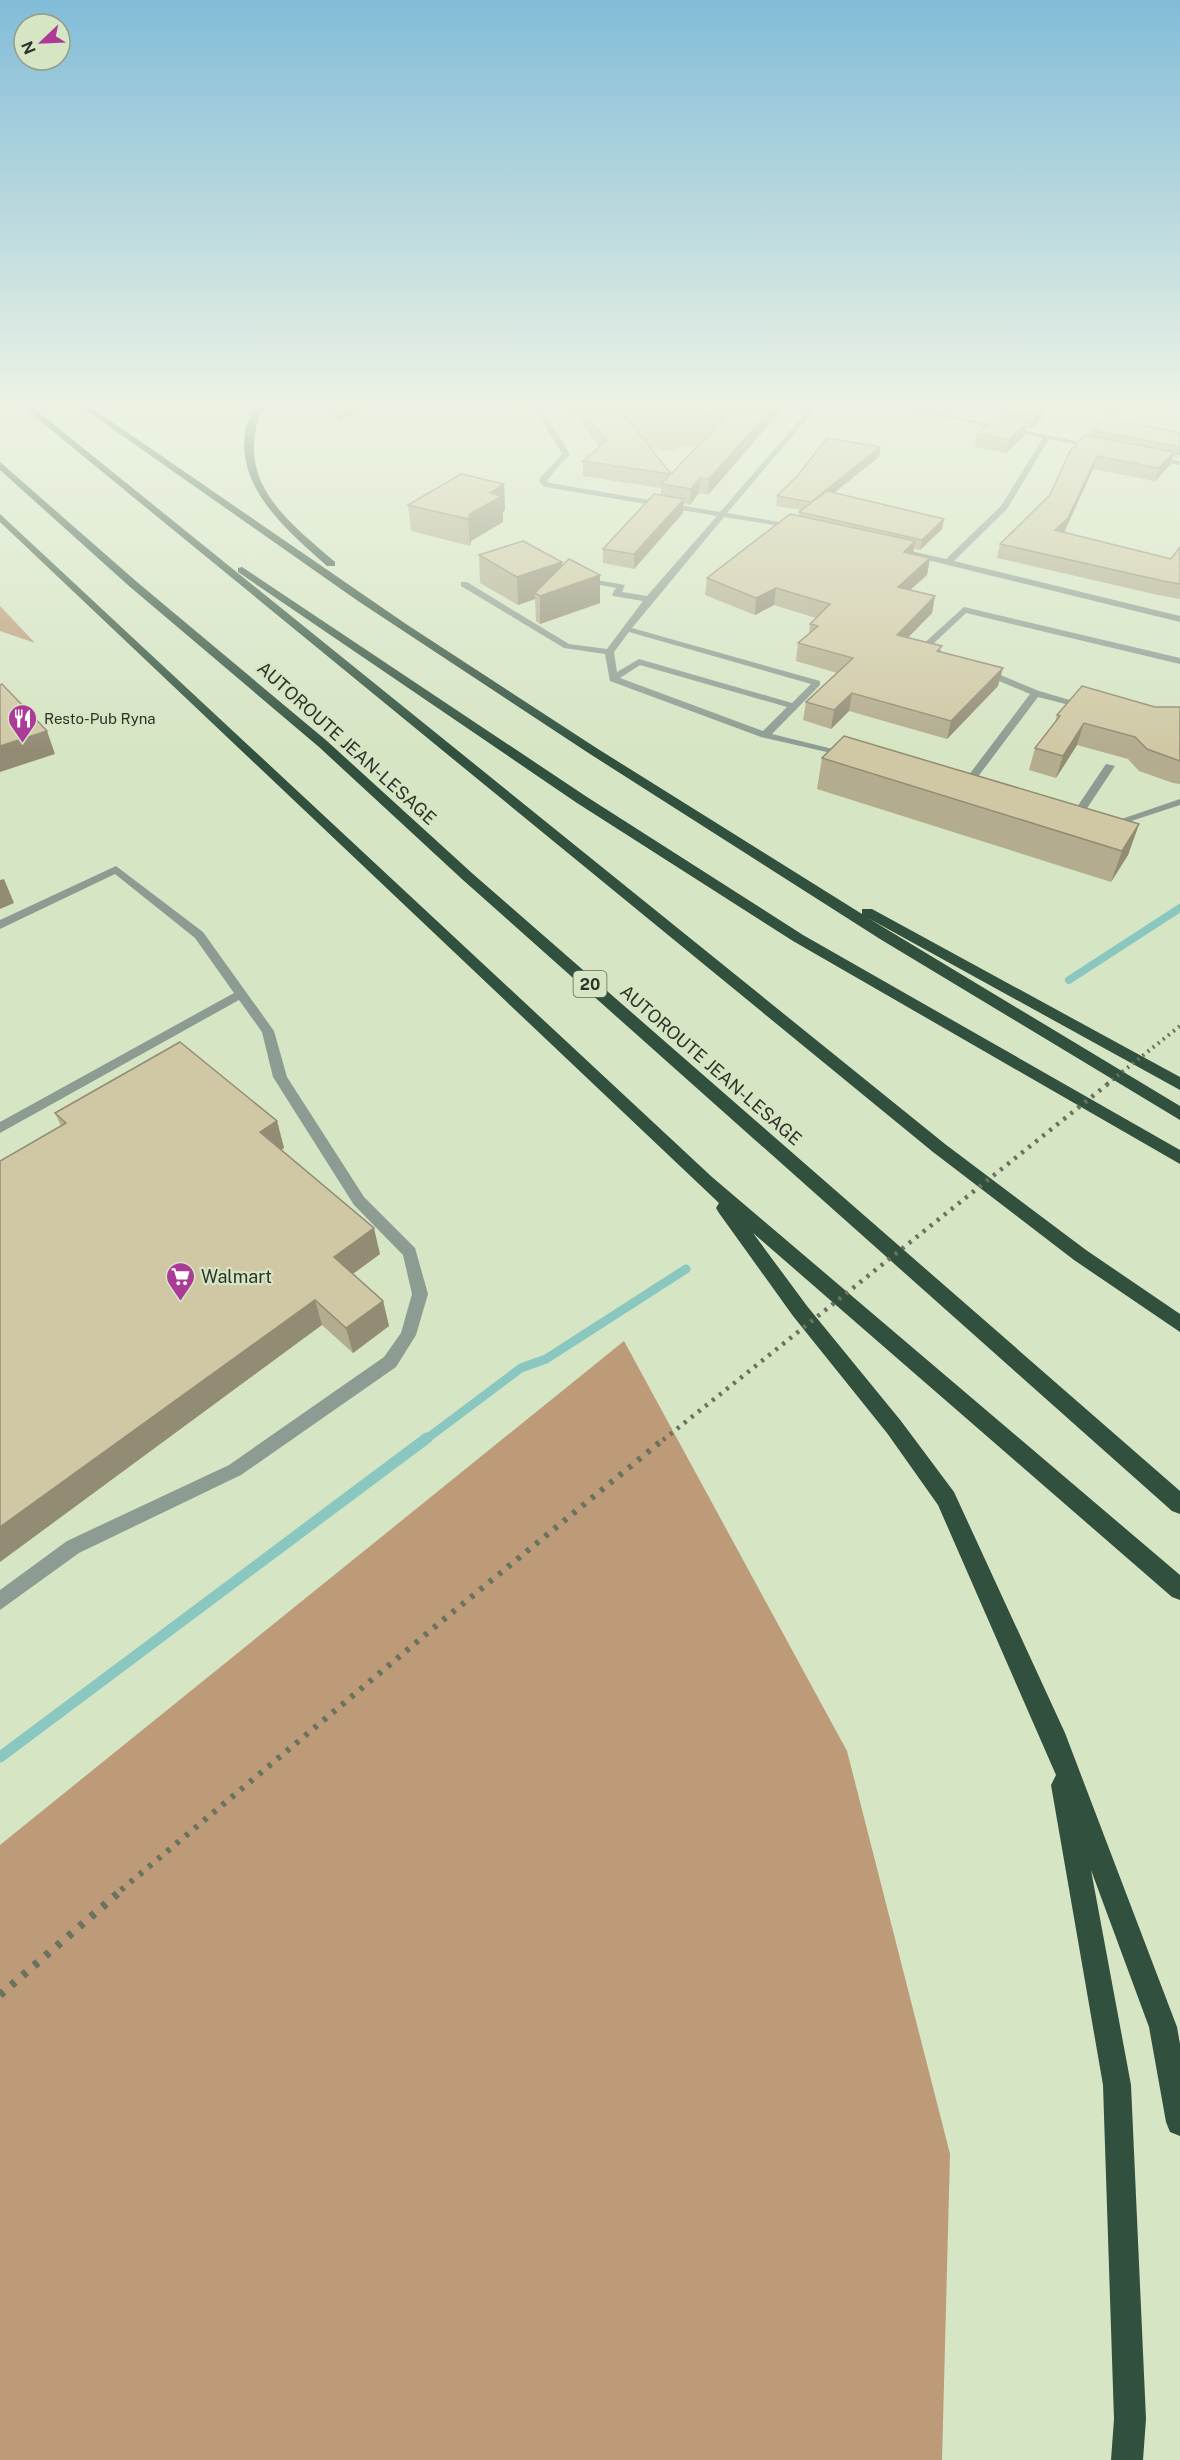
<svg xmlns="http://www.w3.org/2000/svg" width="1180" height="2460" font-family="'Public Sans',sans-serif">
<rect width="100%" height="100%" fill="#d6e5c4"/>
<polygon fill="#d3b393" points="647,406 689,412 704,406 733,406 695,447 682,445 672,451 637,447 621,414"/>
<g fill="#bd9b78">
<polygon points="0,606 35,643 0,631"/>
<polygon points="624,1341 847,1751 950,2154 942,2460 0,2460 0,1845"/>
</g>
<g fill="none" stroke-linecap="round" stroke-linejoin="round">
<polyline stroke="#8ac7c1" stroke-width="8" points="1069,980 1180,908"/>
<polyline stroke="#8ac7c1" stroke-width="9" points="425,1440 521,1368 546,1359 686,1269"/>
<polyline stroke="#8ac7c1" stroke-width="11" points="0,1757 427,1438"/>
<polyline stroke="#98a48a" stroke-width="1.5" stroke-dasharray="1.5 1.5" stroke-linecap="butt" points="1166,406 1180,408"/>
<g fill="#8d9c92" fill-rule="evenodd">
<path d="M534 406H540L570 454 548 479 547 481 550 483 720 512 812 406H818L727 513 798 525 802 527 801 529 724 517 632 628 820 681V685L772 734 853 754V758L761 737 610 681 605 654 564 648 461 586V582H467L569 644 607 649 643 601 613 596 612 594 616 588 579 581V577L625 585 622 592 647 596 717 516 545 487 539 482 540 478 562 454ZM629 632 811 684 792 703 639 659 617 672 614 652ZM640 665 787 707 763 731 620 678Z"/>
<polygon points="891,406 903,406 1100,446 1098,449 1049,439 1007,509 954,561 1180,616 1180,622 891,551 891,547 894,547 946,559 1001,506 1043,438"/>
<polygon points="1151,455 1180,461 1180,465 1148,459"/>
<polygon points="964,607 1180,658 1180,664 966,613 931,646 941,650 941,654 922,649 922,645"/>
<polygon points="980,669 986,669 1039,691 1094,707 1089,710 1038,697 968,790 964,791 959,788 1030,694 980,673"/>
<polygon points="1106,764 1115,766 1078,822 1065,821 1065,817 1071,816"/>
<polygon points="1180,799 1180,805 1110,828 1101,826"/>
<polygon points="116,866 203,932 274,1031 287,1077 364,1197 415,1248 428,1294 416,1335 396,1367 241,1475 79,1553 0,1610 0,1590 67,1541 229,1465 384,1357 401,1333 412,1294 403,1255 354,1205 273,1077 262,1032 239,1000 0,1133 0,1122 234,993 195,938 115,874 0,929 0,920"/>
</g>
<g fill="#31503e" fill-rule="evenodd">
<polygon points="22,406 31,406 945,1144 1086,1250 1180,1314 1180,1332 1074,1260 933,1152"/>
<polygon points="80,406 89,406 406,624 598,749 862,914 862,909 872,909 1180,1077 1180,1090 868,918 1180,1106 1180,1120 880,939 590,754 358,601"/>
<path d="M255 406H263C233 480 283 517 335 562V566H327C289 532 237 490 245 432 246 423 252 414 255 406Z"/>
<polygon points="0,462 137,582 327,741 473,874 1180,1491 1180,1514 1172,1511 463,880 319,747 129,586 0,470"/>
<polygon points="0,514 712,1177 1180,1575 1180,1600 1172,1597 753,1233 807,1306 901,1421 954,1492 1065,1733 1177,2027 1180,2044 1180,2136 1170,2132 1166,2122 1149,2027 1091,1870 1131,2085 1146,2419 1143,2460 1111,2460 1114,2419 1103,2085 1051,1785 1056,1775 938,1505 887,1433 793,1316 719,1213 716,1208 719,1203 0,522"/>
<polygon points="242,567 587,797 803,935 1180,1150 1180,1164 793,941 577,803 238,572 238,568"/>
</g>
<polyline stroke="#6a735f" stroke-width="4" stroke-dasharray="2 4.5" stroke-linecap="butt" points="1107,1084 1180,1026"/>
<polyline stroke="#6a735f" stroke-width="4.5" stroke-dasharray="3 6" stroke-linecap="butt" points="663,1440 1109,1083"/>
<polyline stroke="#6a735f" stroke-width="6" stroke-dasharray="4 8" stroke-linecap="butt" points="121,1890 437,1625 665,1438"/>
<polyline stroke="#6a735f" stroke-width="8" stroke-dasharray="5 10" stroke-linecap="butt" points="0,1995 123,1889"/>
</g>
<g fill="#b3ac8e">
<polygon points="332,406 372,406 339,421 332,409"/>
<polygon points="569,406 617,406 671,474 712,430 704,429 705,415 785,406 708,495 699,493 690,505 683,503 683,513 634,569 603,563 603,549 661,495 661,488 583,476 583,461 599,447"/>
<polygon points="973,406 1047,406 1044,416 1031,429 1026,428 1024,436 1006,453 974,447 977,434 1001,418 1003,410 1006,407 990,410"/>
<polygon points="1118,416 1116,419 1180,433 1180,454 1176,458 1172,457 1170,465 1155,481 1093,469 1064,533 1171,559 1180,547 1180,599 1158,595 997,558 1000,544 1050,495 1090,436 1092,430"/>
<polygon points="880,447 879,457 833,493 944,519 942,529 920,550 914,549 913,554 930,558 927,575 910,590 935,596 932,613 908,637 940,652 998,686 947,739 849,711 831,729 803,720 806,702 837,673 796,661 798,643 809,634 810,624 816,618 774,605 755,615 705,595 707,578 799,515 799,512 802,510 776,506 777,496"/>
<polygon points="504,484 505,510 503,512 503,522 471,541 470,546 411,531 408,505"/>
<polygon points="479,555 562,562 562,566 600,575 600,603 540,624 536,621 535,599 518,605 480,583"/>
<polygon points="1155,707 1180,707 1180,784 1173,783 1139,771 1128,759 1077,745 1056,778 1029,770 1035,748 1055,722 1057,715"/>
<polygon points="822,758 1139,824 1128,855 1111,882 817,789"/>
<polygon points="55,1113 277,1121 284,1148 281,1150 380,1254 353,1274 383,1301 389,1326 353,1353 322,1325 61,1126"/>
</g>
<g fill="#928c74">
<polygon points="337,406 372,406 339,421"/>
<polygon points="774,406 785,406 708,495 709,479"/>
<polygon points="991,406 1015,406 990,410"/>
<polygon points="1045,406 1047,406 1044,416 1031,429 1034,416"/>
<polygon points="1027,423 1024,436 1006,453 1009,440"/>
<polygon points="880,447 879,457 810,512 811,502"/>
<polygon points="1180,447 1180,454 1176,458"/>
<polygon points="1174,452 1170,465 1155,481 1159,468"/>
<polygon points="1097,456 1093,469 1064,532 1052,544 1055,530"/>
<polygon points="700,478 699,493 690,505 691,489"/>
<polygon points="504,484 505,510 503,512 503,522 471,541 470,546 468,519 470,514 490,493"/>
<polygon points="684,499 683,513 634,569 634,554"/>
<polygon points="944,519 942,529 920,550 922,540"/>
<polygon points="915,541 912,558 904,552"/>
<polygon points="930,558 927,575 894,604 898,587"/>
<polygon points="562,562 563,588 600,575 600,603 540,624 540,596 535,593 535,599 518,605 517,577"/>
<polygon points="776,588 774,605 755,615 756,598"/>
<polygon points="935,596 932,613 894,652 897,635"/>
<polygon points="1003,668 998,686 947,739 951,721"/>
<polygon points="852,693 849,711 831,729 834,710"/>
<polygon points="1084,723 1077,745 1056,778 1063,756"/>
<polygon points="47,731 55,754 0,772 0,746"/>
<polygon points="1139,824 1128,855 1111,882 1122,851"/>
<polygon points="4,879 14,903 0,909 0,880"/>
<polygon points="277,1121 284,1148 268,1158 260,1132"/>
<polygon points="374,1228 380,1254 340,1283 334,1257"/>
<polygon points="315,1300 322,1325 0,1562 0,1527"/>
<polygon points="383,1301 389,1326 353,1353 346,1328"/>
</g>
<g fill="#d0c8a5" stroke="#928c74" stroke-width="1.5">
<polygon points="579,406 617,406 671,474 725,417 705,415 713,406 774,406 709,479 700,478 691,489 661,484 670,474 583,461 606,441"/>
<polygon points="1008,406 1045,406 1034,416 1003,410"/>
<polygon points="1116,406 1121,406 1115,419 1180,433 1180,447 1092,430"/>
<polygon points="996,417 1027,423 1009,440 977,434"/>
<polygon points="1085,435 1174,452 1159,468 1097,456 1068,518 1055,530 1171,559 1180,547 1180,584 1163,581 1000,544 1050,495 1070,451"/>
<polygon points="827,438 880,447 811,502 777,496 798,475"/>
<polygon points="461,474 504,484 490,493 502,496 470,514 468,519 408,505"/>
<polygon points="827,491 944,519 922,540 799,512"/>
<polygon points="654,494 684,499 634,554 603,549"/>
<polygon points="790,514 915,541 904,552 930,558 898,587 935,596 897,635 942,646 937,651 1003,668 951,721 852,693 834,710 806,702 853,658 798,643 818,626 810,624 830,604 776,588 756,598 707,578"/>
<polygon points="523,541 562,562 517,577 479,555"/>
<polygon points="569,559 600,575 540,596 535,593"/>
<polygon points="2,684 47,731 0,746 0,685"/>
<polygon points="1082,686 1155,707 1180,707 1180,761 1147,749 1135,737 1084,723 1063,756 1035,748 1060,716 1057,715"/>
<polygon points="844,736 1139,824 1122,851 822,758"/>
<polygon points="180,1042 277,1121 260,1132 374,1228 334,1257 383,1301 346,1328 315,1300 0,1527 0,1161 66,1123 55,1113"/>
</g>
<linearGradient id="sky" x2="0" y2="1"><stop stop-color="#82bcd8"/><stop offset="0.54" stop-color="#edf3e4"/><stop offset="1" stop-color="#edf3e4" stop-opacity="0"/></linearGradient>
<rect width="1180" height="750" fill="url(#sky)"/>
<defs>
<symbol id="restaurant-pin" viewBox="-11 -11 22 30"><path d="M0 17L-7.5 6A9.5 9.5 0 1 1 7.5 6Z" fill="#ac3b97" stroke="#d6e5c4"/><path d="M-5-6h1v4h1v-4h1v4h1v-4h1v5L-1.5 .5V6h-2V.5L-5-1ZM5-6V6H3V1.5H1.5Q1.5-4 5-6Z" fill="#fff"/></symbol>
<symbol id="supermarket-pin" viewBox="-11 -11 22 30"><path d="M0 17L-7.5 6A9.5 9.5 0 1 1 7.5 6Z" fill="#ac3b97" stroke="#d6e5c4"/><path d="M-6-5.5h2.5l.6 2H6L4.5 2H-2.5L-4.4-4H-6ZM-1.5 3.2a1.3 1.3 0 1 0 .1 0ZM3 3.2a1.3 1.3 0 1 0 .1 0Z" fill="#fff"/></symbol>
</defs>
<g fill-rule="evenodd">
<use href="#restaurant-pin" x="6" y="702" width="33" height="45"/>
<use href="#supermarket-pin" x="164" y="1260" width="33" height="45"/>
</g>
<g text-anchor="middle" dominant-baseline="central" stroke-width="4.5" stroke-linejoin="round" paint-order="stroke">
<g font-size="15" fill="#2e3427" stroke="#d6e5c4" text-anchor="start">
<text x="44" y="718">Resto-Pub Ryna</text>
</g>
<rect fill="#d6e5c4" stroke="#606956" stroke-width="1.5" x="573.5" y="971" width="33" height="26" rx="4.5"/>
<g font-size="16" font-weight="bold" fill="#2e3427">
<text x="590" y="984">20</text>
</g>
<g font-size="18" fill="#2e3427" stroke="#d6e5c4">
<text transform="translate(347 743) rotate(42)">AUTOROUTE JEAN-LESAGE</text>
<text transform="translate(711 1065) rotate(41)">AUTOROUTE JEAN-LESAGE</text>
</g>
<g font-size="18" fill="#2e3427" stroke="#d6e5c4" text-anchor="start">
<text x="201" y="1276">Walmart</text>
</g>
</g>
<g transform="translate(42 42) rotate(247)"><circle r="28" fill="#d6e5c4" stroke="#939e85" stroke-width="1.5"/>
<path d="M0-4.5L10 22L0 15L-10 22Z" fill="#ac3b97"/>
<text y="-9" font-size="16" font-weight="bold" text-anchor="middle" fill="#2e3427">N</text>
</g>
</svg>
